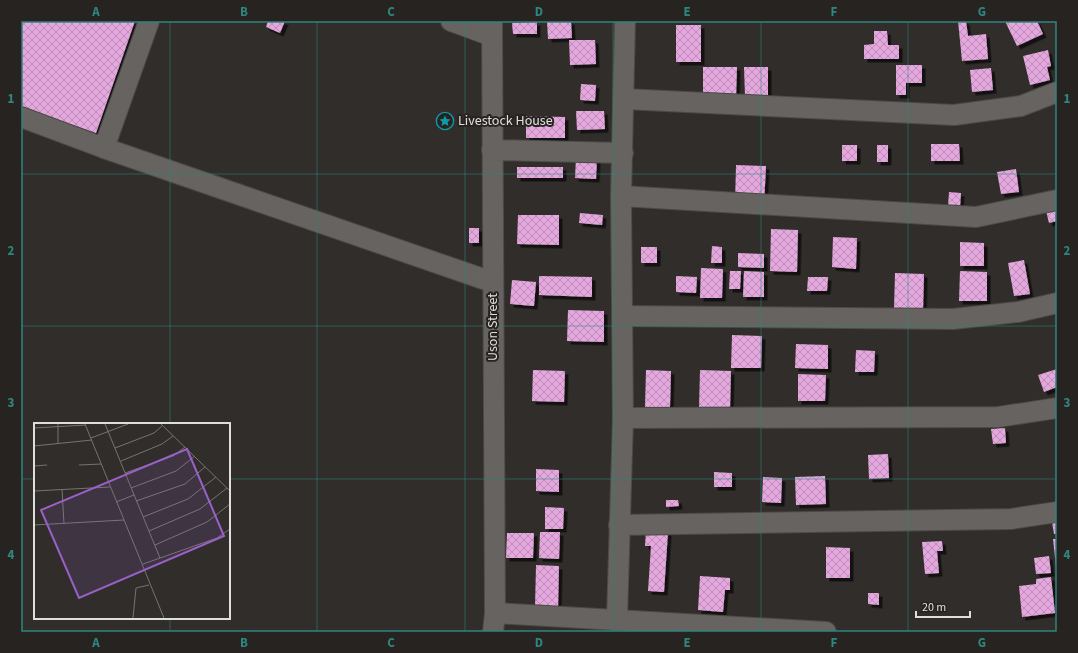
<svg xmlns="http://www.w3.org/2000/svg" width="1078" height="653" font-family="'Source Sans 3',sans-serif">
<defs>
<pattern id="building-cross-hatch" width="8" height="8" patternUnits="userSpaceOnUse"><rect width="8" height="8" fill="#e4a7de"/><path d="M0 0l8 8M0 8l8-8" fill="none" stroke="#bc8eb7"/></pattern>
<filter id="shadow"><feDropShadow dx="3.5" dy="3.5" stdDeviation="0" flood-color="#0009"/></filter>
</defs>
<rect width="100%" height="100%" fill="#302d2b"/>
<g fill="url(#building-cross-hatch)" filter="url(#shadow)">
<polygon points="21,21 135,21 96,133 21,107"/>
<polygon points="268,21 285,21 280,33 266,27"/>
<polygon points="547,21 571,21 572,38 548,39"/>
<polygon points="958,21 966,21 968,36 986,34 988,59 962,61"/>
<polygon points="1005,21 1037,21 1043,34 1017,46"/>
<polygon points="537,22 537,34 513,34 512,23"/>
<rect x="676" y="25" width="25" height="37"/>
<polygon points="874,31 887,31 888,45 899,45 899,59 864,59 864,45 874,44"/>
<polygon points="569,40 595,40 596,64 570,65"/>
<polygon points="1048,50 1051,66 1047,67 1050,80 1030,85 1023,56"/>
<polygon points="896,65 922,65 922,83 906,83 906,95 896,95"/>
<polygon points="703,67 737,67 736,97 703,97"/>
<polygon points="744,67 768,67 768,96 745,96"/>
<polygon points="991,68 993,90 972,92 970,70"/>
<polygon points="581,84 596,85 595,101 580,100"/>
<polygon points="576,111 604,111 605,129 577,130"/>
<polygon points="526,116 565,117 565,138 526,138"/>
<polygon points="931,144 959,144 960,161 931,161"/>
<rect x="842" y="145" width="15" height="16"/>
<rect x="877" y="145" width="11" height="17"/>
<polygon points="576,157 597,158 596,179 575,178"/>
<polygon points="736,165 766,166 764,204 735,203"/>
<rect x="517" y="167" width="46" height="11"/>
<polygon points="1016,169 1019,192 1001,194 997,172"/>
<polygon points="949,192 961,193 960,207 948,206"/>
<polygon points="1057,208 1057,221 1049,223 1046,211"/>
<polygon points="580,213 603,215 602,225 579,223"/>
<polygon points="518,215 559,215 559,245 517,244"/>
<rect x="469" y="228" width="10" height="15"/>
<polygon points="771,229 798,230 797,272 770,271"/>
<polygon points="833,237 857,238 856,269 832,267"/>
<polygon points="960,242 984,243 984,266 960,266"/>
<polygon points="712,246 722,247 722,263 711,263"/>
<rect x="641" y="247" width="16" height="16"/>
<polygon points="738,253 764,254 764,268 738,267"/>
<polygon points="1024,260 1030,294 1014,296 1008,263"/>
<polygon points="701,268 723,269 722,298 700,298"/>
<polygon points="730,271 741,271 740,289 729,289"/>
<polygon points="744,271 764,272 764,297 743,297"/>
<polygon points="960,271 987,272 987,301 959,301"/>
<polygon points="895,273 924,274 923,310 894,309"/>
<polygon points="539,276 592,277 592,297 539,295"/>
<polygon points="676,276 697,277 696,293 676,292"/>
<polygon points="808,277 828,277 827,291 807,291"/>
<polygon points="512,280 536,282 534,306 510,304"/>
<polygon points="568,310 604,311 604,342 567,341"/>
<polygon points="732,335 762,336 761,368 731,368"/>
<polygon points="796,344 828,345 828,369 795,368"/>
<polygon points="856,350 875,351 874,372 855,372"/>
<polygon points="1057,369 1057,387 1044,392 1038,375"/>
<polygon points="533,370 565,371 564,402 532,401"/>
<polygon points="646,370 671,371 670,407 645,407"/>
<polygon points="700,370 731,371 730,409 699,408"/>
<polygon points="798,374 826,375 825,401 798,401"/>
<polygon points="1005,428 1006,443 993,444 991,429"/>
<polygon points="888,454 889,478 869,479 868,455"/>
<polygon points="536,469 559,470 559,492 536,491"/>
<polygon points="714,472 732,473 732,487 714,487"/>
<polygon points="825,476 826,504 796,505 795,477"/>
<polygon points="763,477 782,478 781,503 762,502"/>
<polygon points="666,500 678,500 679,506 666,507"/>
<polygon points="545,507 564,508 563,529 545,529"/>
<polygon points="1057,521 1057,534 1054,534 1052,522"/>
<polygon points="646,531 668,532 664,592 648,591 651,546 645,546"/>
<polygon points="540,532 560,532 559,559 539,558"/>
<polygon points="507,533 534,533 533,558 506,558"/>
<polygon points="1053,539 1057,539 1057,566 1056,567"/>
<polygon points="942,541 943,551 937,551 939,573 925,574 922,542"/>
<polygon points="826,547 850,548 850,578 826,578"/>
<polygon points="1049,556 1051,573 1036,574 1034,558"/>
<polygon points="536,565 559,566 558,608 535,607"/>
<polygon points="700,576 730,578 730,590 725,590 723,612 698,610"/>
<polygon points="1051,577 1055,613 1022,617 1019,586 1036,584 1036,579"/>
<polygon points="868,593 879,593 879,605 868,604"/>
</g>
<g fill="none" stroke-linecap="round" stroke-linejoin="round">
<defs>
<g id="minor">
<polyline points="451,21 492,36"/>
<polyline points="492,21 495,613 493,632"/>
<polyline points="624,99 954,115 1021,106 1057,92"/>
<polyline points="21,117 104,148 492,282"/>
<polyline points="104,148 149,21"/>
<polyline points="492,150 623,153"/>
<polyline points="621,196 976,217 1057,200"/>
<polyline points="622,316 953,319 1018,312 1057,303"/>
<polyline points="623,418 998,417 1057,408"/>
<polyline points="619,525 1011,519 1057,512"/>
<polyline points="495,613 826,632"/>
<polyline points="617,619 623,418 621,196 625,21"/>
</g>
</defs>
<use href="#minor" stroke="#4c4947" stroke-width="22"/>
<use href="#minor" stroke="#666360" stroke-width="20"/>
</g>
<path fill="none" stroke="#2e867e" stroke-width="1" stroke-opacity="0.55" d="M170 21V424M317 21V632M465 21V632M613 21V632M761 21V632M908 21V632M21 174H1057M21 326H1057M21 479H35M229 479H1057M170 618V632"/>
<defs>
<symbol id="sight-ring" viewBox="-11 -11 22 22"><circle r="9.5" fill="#272321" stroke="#0f9aa8" stroke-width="1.5"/><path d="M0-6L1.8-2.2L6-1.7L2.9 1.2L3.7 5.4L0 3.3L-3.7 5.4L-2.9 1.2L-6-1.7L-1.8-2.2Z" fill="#0f9aa8"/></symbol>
</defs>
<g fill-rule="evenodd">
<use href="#sight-ring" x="435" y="111" width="20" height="20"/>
</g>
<g text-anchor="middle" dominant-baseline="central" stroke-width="4" stroke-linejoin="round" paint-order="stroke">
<g font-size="14" fill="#e0dedc" stroke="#272321" text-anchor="start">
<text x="458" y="121">Livestock House</text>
</g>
<g font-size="14" fill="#e0dedc" stroke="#272321">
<text transform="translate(493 327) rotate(-90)">Uson Street</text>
</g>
</g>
<g transform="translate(34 423)">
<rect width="196" height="196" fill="#302d2b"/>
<path fill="none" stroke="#767472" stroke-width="1" d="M51 1 130 195M71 1 126 135M127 1 196 68M0 5 52 2M57 15 94 1M24 21V1M0 23 58 17M81 25 120 10 129 2M87 38 128 21 139 13M45 42 67 41M0 43 13 42M91 50 139 33 151 24M97 65 142 48 161 33M28 66 30 101M0 68 76 64M102 78 151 61 171 44M82 79 100 72M109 94 154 76 182 54M0 102 90 97M115 108 166 86 193 65M121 122 173 99 196 81M109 141 183 115 196 106M99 195 102 165 115 162"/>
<path fill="#9961c8" fill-opacity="0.15" stroke="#9961c8" stroke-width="2" d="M153 26 190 113 45 175 7 87Z"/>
<rect width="196" height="196" fill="none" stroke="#e0dedc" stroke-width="2"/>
</g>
<rect width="1078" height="653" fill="none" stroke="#272321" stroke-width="44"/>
<path d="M916 611v6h54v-6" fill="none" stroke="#e0dedc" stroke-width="2"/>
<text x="922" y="611" font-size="12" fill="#e0dedc" stroke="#272321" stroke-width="3" paint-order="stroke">20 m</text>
<rect x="22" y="22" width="1034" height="609" fill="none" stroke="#2e867e" stroke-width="1.5"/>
<g font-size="13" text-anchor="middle" font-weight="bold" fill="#2e867e">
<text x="96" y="16">A</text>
<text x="244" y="16">B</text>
<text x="391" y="16">C</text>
<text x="539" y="16">D</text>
<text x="687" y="16">E</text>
<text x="834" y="16">F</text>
<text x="982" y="16">G</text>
<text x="11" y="103">1</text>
<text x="1067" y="103">1</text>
<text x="11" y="255">2</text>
<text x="1067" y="255">2</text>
<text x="11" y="407">3</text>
<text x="1067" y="407">3</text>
<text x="11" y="559">4</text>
<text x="1067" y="559">4</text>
<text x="96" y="647">A</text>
<text x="244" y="647">B</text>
<text x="391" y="647">C</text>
<text x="539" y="647">D</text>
<text x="687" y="647">E</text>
<text x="834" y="647">F</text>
<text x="982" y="647">G</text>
</g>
</svg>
